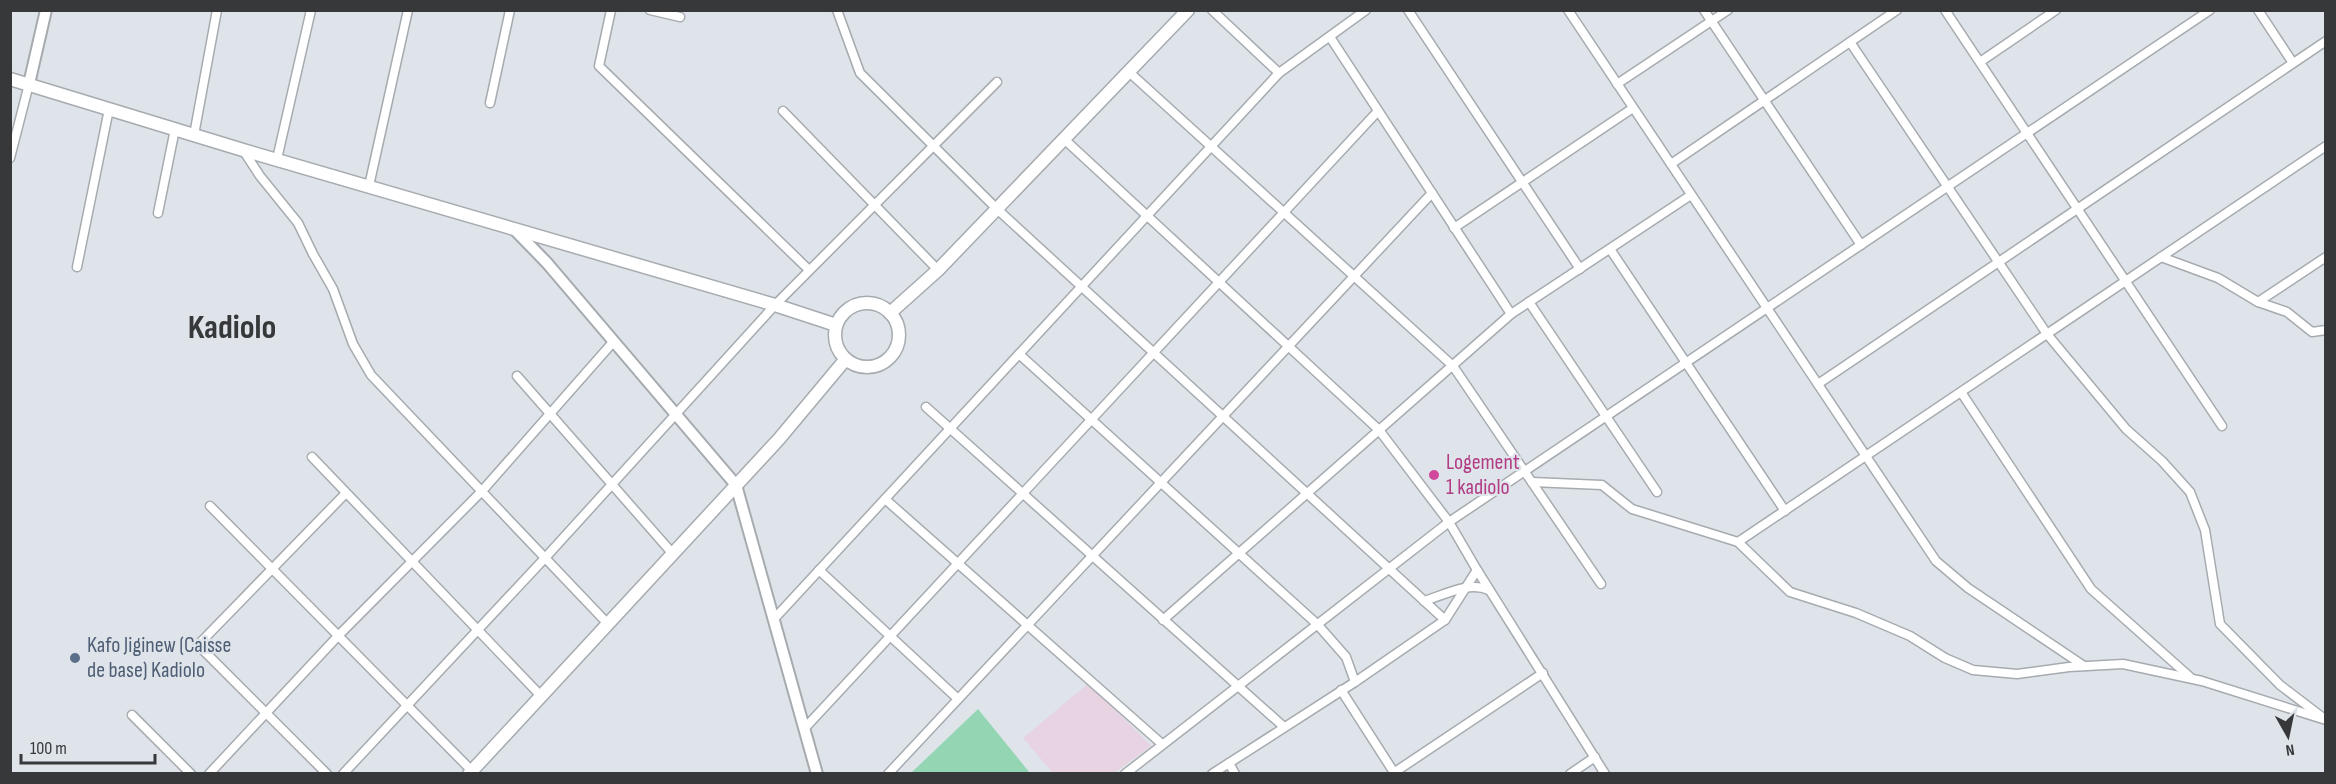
<svg xmlns="http://www.w3.org/2000/svg" width="2336" height="784" font-family="'Sofia Sans Condensed',sans-serif">
<rect width="100%" height="100%" fill="#dfe4ea"/>
<polygon fill="#e7d3e2" points="1089,683 1151,746 1114,773 1053,773 1023,738"/>
<polygon fill="#94d6b3" points="978,709 1030,773 911,773"/>
<g fill="none" stroke-linecap="round" stroke-linejoin="round">
<defs>
<g id="minor">
<polyline points="611,10 599,66 809,270"/>
<polyline points="650,10 680,17"/>
<polyline points="837,10 860,73 997,209 1445,620"/>
<polyline points="1212,10 1279,73"/>
<polyline points="1408,10 1580,269"/>
<polyline points="1568,10 1936,561 1968,588 2084,666"/>
<polyline points="1704,10 1861,245"/>
<polyline points="1945,10 2222,426"/>
<polyline points="2258,10 2293,63"/>
<polyline points="1330,37 1511,314"/>
<polyline points="1850,42 2047,334 2126,429 2162,461 2190,492 2205,530 2220,624 2280,685 2322,717"/>
<polyline points="1980,62 2056,10"/>
<polyline points="1129,72 1453,366 1601,584"/>
<polyline points="1617,84 1728,10"/>
<polyline points="490,103 510,10"/>
<polyline points="783,111 938,270"/>
<polyline points="194,135 217,10"/>
<polyline points="1064,139 1379,430 1449,522 1477,570 1605,774"/>
<polyline points="243,150 260,176 298,223 313,254 333,289 353,344 371,375 608,624"/>
<polyline points="10,158 29,84"/>
<polyline points="277,159 311,10"/>
<polyline points="1671,164 1897,10"/>
<polyline points="369,186 408,10"/>
<polyline points="158,213 175,129"/>
<polyline points="1454,228 1633,108"/>
<polyline points="1610,249 1785,511"/>
<polyline points="2161,257 2218,278 2258,302 2287,312 2312,332 2326,330"/>
<polyline points="77,267 109,109"/>
<polyline points="1529,302 1657,492"/>
<polyline points="2258,302 2326,257"/>
<polyline points="1019,354 1317,624 1346,657 1355,682"/>
<polyline points="517,376 673,554"/>
<polyline points="1818,384 2326,41"/>
<polyline points="1961,392 2091,589 2190,677"/>
<polyline points="926,407 1284,727"/>
<polyline points="312,457 541,696"/>
<polyline points="1532,482 1602,485 1632,509 1738,542 1790,592 1856,613 1910,636 1945,658 1973,670 2017,674 2069,667 2123,664 2202,681 2326,720"/>
<polyline points="885,499 1162,744"/>
<polyline points="210,506 474,773"/>
<polyline points="1738,542 2326,146"/>
<polyline points="819,570 958,699"/>
<path d="M1424 601C1445 595 1468 581 1489 590"/>
<polyline points="774,619 1279,73 1366,10"/>
<polyline points="1163,620 1511,314 1691,195"/>
<polyline points="1341,690 1395,774"/>
<polyline points="132,715 191,774"/>
<polyline points="804,729 1378,111"/>
<polyline points="1229,763 1235,774"/>
<polyline points="209,774 338,636 482,491 614,341"/>
<polyline points="327,774 198,645 346,493"/>
<polyline points="343,774 545,558 775,305 997,82"/>
<polyline points="888,774 1432,193"/>
<polyline points="1125,774 1449,522 2210,10"/>
<polyline points="1212,774 1355,682 1445,620 1477,570"/>
<polyline points="1392,774 1543,673"/>
<polyline points="1570,774 1595,757"/>
</g>
<g id="tertiary">
<polyline points="29,84 46,10"/>
<polyline points="514,229 547,263 736,485 817,774"/>
</g>
<g id="secondary">
<polyline points="10,79 243,150 775,305 836,325"/>
<circle cx="867" cy="335" r="32"/>
<polyline points="890,313 938,270 1188,10"/>
<polyline points="469,774 779,439 845,360"/>
</g>
</defs>
<use href="#minor" stroke="#a6abb0" stroke-width="11"/>
<use href="#tertiary" stroke="#a6abb0" stroke-width="14"/>
<use href="#secondary" stroke="#a6abb0" stroke-width="15"/>
<use href="#minor" stroke="#fff" stroke-width="8"/>
<use href="#tertiary" stroke="#fff" stroke-width="10"/>
<use href="#secondary" stroke="#fff" stroke-width="12"/>
</g>
<circle fill="#d1479c" stroke="#dfe4ea" stroke-width="2" cx="1434" cy="475" r="6"/>
<circle fill="#5c6f8a" stroke="#dfe4ea" stroke-width="2" cx="75" cy="658" r="6"/>
<g text-anchor="middle" dominant-baseline="central" stroke-width="4.5" stroke-linejoin="round" paint-order="stroke">
<g font-size="22" fill="#b23c85" stroke="#dfe4ea" text-anchor="start">
<text x="1446" y="462">Logement<tspan x="1446" dy="25">1 kadiolo</tspan></text>
</g>
<g font-size="22" fill="#4e5e75" stroke="#dfe4ea" text-anchor="start">
<text x="87" y="645">Kafo Jiginew (Caisse<tspan x="87" dy="25">de base) Kadiolo</tspan></text>
</g>
<g font-size="34" font-weight="bold" fill="#36383a" stroke="#dfe4ea">
<text x="232" y="327">Kadiolo</text>
</g>
</g>
<rect width="2336" height="784" fill="none" stroke="#36383a" stroke-width="24"/>
<g transform="translate(2288 736) rotate(171)" stroke="#dfe4ea" stroke-width="4.5" paint-order="stroke">
<path d="M0-4.5L10 22L0 15L-10 22Z" fill="#36383a"/>
<text y="-9" font-size="16" font-weight="bold" text-anchor="middle" fill="#36383a">N</text>
</g>
<path d="M21 754v9h134v-9" fill="none" stroke="#36383a" stroke-width="3"/>
<text x="30" y="754" font-size="18" fill="#36383a" stroke="#dfe4ea" stroke-width="4.5" paint-order="stroke">100 m</text>
</svg>
